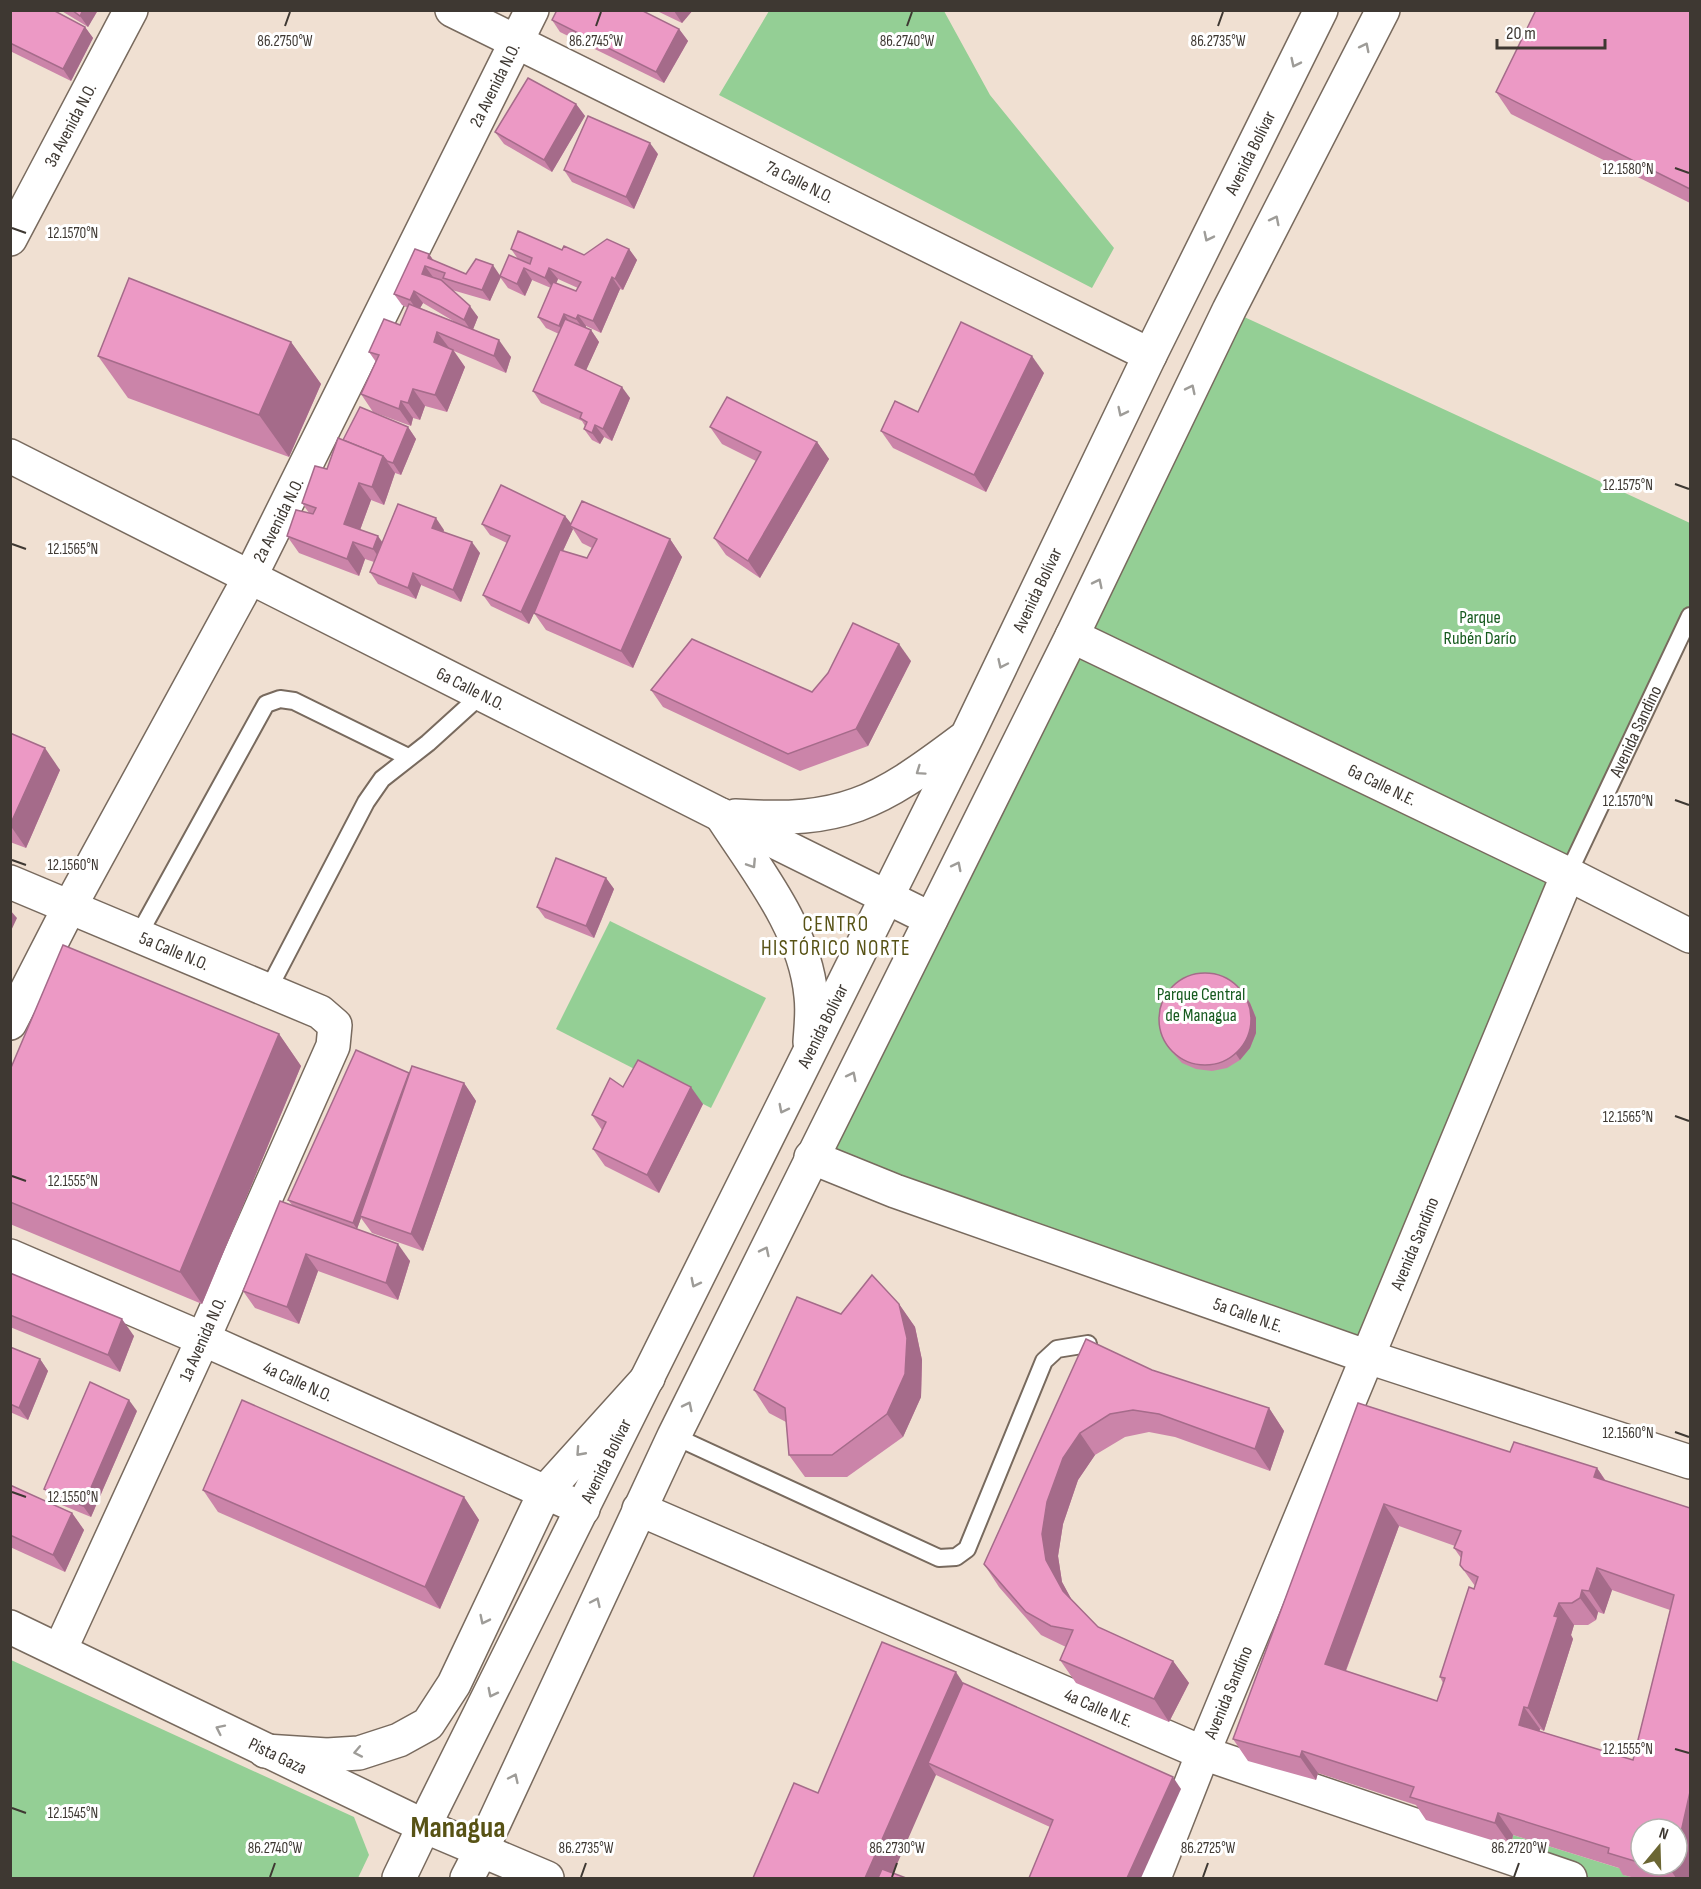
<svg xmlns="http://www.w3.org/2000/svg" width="1701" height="1889" font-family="'Sofia Sans Condensed',sans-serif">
<rect width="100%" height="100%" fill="#f0e0d2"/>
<g fill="#94cf95">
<polygon points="769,11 944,11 990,95 1114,248 1092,288 719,95"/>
<polygon points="1229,310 1690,523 1690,616 1568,874 1368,1357 811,1157"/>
<polygon points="610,921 766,998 711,1108 556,1029"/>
<polygon points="11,1660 354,1817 369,1855 358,1878 11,1878"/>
<polygon points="1513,1835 1625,1870 1624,1875 1635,1878 1570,1878 1511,1846"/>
</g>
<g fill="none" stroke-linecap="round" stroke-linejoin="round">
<defs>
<g id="lane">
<path id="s1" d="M1568 874 1690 616"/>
<polyline points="138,936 266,704 280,699 294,701 408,757"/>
<polyline points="268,990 366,802 382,779 428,743 482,694"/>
<polyline points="674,1436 939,1558 956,1557 967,1549 1044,1361 1057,1349 1088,1344"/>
</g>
<g id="street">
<path id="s2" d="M452 10 1150 355"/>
<path id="s3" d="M10 239 131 10"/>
<path id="s4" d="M1072 636 1568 874 1690 936"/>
<path id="s5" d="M10 882 320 1012 335 1025 333 1046 203 1339 60 1650"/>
<path id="s6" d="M10 1023 69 908 250 577 532 10"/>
<path id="s7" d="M811 1157 895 1191 1368 1357 1690 1462"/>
<path id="s8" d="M10 1256 203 1339 583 1509"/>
<path id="s9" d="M639 1509 1203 1753 1570 1878"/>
<path id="s10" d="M1154 1878 1203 1753 1568 874"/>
</g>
<g id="secondary">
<path id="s11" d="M10 456 721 815 931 919"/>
<path d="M721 815C756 869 805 929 811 996 813 1011 811 1027 810 1042"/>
<path d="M735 816C843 823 877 804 962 740"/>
<path id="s12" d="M424 1826 967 736 1150 355 1321 10"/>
<polyline points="481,1851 674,1436 1072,636 1229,310 1383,10"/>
</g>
<g id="primary">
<path id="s13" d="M10 1627 424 1826"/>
<polyline points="265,1751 327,1755 359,1753 399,1740 428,1724 454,1684 545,1492 648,1378"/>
</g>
<g id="highway">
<polyline points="399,1878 424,1826 547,1878"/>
<polyline points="467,1878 481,1851"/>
</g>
</defs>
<use href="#lane" stroke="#786a5e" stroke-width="20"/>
<use href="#street" stroke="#786a5e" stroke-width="36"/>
<use href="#secondary" stroke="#786a5e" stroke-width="36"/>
<use href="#primary" stroke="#786a5e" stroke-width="36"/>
<use href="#highway" stroke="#786a5e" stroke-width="36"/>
<use href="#lane" stroke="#fff" stroke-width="16"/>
<use href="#street" stroke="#fff" stroke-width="33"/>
<use href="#secondary" stroke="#fff" stroke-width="33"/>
<use href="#primary" stroke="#fff" stroke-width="33"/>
<use href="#highway" stroke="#fff" stroke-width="33"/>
</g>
<g fill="#cb84a9" fill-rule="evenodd">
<polygon points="10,10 85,27 93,38 71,81 10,51"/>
<polygon points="60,10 98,10 88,27"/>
<polygon points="655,10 693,10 682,23"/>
<polygon points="1690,10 1690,203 1511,114 1496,92"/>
<polygon points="552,20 679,29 688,41 664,83 560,32"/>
<polygon points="576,104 585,116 552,172 504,144 495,132"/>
<polygon points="658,154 634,209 572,182 564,170"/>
<path d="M511 249 562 250 584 255 629 249 637 260 623 290 620 289 601 333 586 326V328L591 330 599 342 586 370 630 398 612 441 604 437 600 444 592 440 584 429 585 426 582 421 541 403 533 391 559 334 546 328 538 317 551 288 532 280 525 296 508 288 500 277 490 301 452 290 478 317 473 329 511 357 506 373 454 351 465 367 447 412 425 406 420 420 413 418 411 426 373 412 361 394 376 362 369 352 400 325 408 308 402 305 394 294 429 254 434 261 466 274 500 276 518 259ZM558 279 578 288 576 291 556 283ZM423 303 455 322 420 308Z"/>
<polygon points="291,342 321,384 289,457 128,398 98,356"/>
<polygon points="1044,373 986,492 893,448 881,431"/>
<polygon points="408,427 416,439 401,475 395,473 384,505 371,500 360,530 382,542 444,530 443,532 480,553 461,602 421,585 416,599 378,584 370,572 374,562 365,559 359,576 299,553 287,536 309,513 302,503 327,469 343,440"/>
<polygon points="710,427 817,442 829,459 760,578 726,555 714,538 756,461 722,444"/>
<path d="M565 516 571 524 670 539 682 557 633 668 546 630 534 613 529 624 491 606 483 595 507 543 490 535 482 524ZM573 529 582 543 592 548 587 558 563 551Z"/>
<polygon points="911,661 868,746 800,771 663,707 651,690 812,692"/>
<polygon points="10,733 60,770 26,848 10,842"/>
<polygon points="606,878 614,889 594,938 545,918 537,907"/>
<polygon points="1250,1003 1256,1018 1256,1033 1250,1048 1240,1060 1227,1068 1212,1071 1196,1069 1182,1063 1172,1052 1167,1046"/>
<polygon points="279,1034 301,1066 202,1304 10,1224 10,1070"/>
<polygon points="409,1073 464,1083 476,1101 423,1251 372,1233 361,1218 357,1229 410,1261 398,1300 318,1271 299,1324 255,1308 243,1291 292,1205 288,1200"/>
<polygon points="623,1087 703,1104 659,1193 605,1166 593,1149 602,1130 592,1115"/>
<polygon points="10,1273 134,1336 120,1372 10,1327"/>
<polygon points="899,1304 915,1327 922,1360 921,1397 903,1437 847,1477 805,1477 789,1455 786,1422 769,1413 754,1390 841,1314"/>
<polygon points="1086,1339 1152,1370 1269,1408 1284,1431 1270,1471 1175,1437 1149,1432 1125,1437 1095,1455 1078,1480 1063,1524 1058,1556 1062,1582 1071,1599 1098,1627 1173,1661 1189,1683 1169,1722 1076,1683 1060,1660 1066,1647 1041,1635 999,1587 984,1564"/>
<polygon points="10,1347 40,1359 48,1371 28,1420 10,1412"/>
<path d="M1358 1403 1510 1452 1597 1468 1606 1481 1690 1508V1878H1635L1623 1875 1619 1868 1513 1835 1511 1846 1426 1820 1416 1805 1318 1773 1316 1780 1248 1761 1233 1739ZM1399 1526 1455 1546 1454 1548 1461 1558 1460 1565 1475 1586 1440 1677 1443 1683 1437 1701 1346 1671ZM1612 1590 1670 1610 1633 1760 1539 1731 1540 1729 1544 1731 1573 1639 1571 1635 1574 1625H1588L1596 1620 1598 1612 1604 1614ZM1641 1829 1677 1865H1641Z"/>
<polygon points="137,1411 91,1517 52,1501 44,1489"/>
<polygon points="10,1485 72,1513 84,1530 65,1572 10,1547"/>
<polygon points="203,1490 464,1497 479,1520 440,1609 218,1512"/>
<polygon points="963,1683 1181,1789 1050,1827 936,1775 753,1878 818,1793"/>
</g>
<g fill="#a56b8a">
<polygon points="83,10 98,10 88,27 80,16"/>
<polygon points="675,10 693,10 682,23 674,11"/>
<polygon points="85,27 93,38 71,81 63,69"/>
<polygon points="679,29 688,41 664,83 656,72"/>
<polygon points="576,104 585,116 552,172 544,160"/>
<polygon points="650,143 658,154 634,209 626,197"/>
<polygon points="629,249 637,260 623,290 615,279"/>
<polygon points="429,254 437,266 428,258"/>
<polygon points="493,265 501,277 490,301 482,290"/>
<polygon points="425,266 433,277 422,274"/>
<polygon points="524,268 532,280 525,296 517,284"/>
<polygon points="549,268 558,279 554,289 545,278"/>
<polygon points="612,277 620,289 601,333 593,321"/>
<polygon points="414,291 423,303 418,312 410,300"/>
<polygon points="470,306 478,317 472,332 464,320"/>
<polygon points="564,314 572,325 567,338 559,326"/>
<polygon points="578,315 586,326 585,331 576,319"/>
<polygon points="591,330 599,342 583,377 575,365"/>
<polygon points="437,332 450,349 434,342"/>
<polygon points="499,340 511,357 506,373 494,356"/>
<polygon points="291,342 321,384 289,457 259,415"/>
<polygon points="453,350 465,367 447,412 435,395"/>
<polygon points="1032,356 1044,373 986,492 974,475"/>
<polygon points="622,387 630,398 612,441 603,429"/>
<polygon points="413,389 425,406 420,420 408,403"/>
<polygon points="401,401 413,418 411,426 399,409"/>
<polygon points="595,425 604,437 600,444 592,433"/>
<polygon points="408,427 416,439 401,475 393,463"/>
<polygon points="817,442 829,459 760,578 748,561"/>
<polygon points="383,456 395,473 384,505 372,487"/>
<polygon points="359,483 371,500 356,541 344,524"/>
<polygon points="565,516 574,527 570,526 573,529 529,624 521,612"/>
<polygon points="436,518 444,530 440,540 432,528"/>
<polygon points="378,536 390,553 385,566 373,549"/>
<polygon points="670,539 682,557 633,668 621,651"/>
<polygon points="353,542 365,559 359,576 347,559"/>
<polygon points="472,542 480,553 461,602 453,590"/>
<polygon points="413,573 421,585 416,599 408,588"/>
<polygon points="899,644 911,661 868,746 856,729"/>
<polygon points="45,748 60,770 26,848 10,825"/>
<polygon points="606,878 614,889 594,938 586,926"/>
<polygon points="10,910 17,918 10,933"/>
<polygon points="1246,997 1250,1003 1256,1018 1256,1033 1250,1048 1240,1060 1236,1054"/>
<polygon points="279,1034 301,1066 202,1304 180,1272"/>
<polygon points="409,1073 413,1079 360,1216 361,1218 357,1229 353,1223"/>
<polygon points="464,1083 476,1101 423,1251 411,1234"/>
<polygon points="691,1087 703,1104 659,1193 647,1175"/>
<polygon points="398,1244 410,1261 398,1300 386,1283"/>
<polygon points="306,1254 318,1271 299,1324 287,1307"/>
<polygon points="899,1304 915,1327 922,1360 921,1397 903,1437 887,1414"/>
<polygon points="122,1319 134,1336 120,1372 108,1355"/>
<polygon points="40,1359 48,1371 28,1420 19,1408"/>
<polygon points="129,1400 137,1411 91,1517 83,1506"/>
<polygon points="1269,1408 1284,1431 1270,1471 1255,1449"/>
<polygon points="1080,1433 1095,1455 1078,1480 1063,1524 1058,1556 1062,1582 1079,1613 1063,1591 1046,1560 1042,1534 1047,1502 1063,1458"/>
<polygon points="1597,1468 1612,1491 1594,1477"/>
<polygon points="464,1497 479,1520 440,1609 425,1587"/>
<polygon points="1384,1504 1399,1526 1340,1686 1325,1664"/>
<polygon points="72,1513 84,1530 65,1572 53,1555"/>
<polygon points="1597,1568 1612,1590 1604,1614 1589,1591"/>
<polygon points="1582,1590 1598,1612 1596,1620 1580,1598"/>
<polygon points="1559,1603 1574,1625 1571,1635 1573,1639 1544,1731 1528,1708"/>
<polygon points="1173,1661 1189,1683 1169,1722 1154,1699"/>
<polygon points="956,1672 971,1695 928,1763 936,1775 891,1878 865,1878"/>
<polygon points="1524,1707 1540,1729 1535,1747 1519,1725"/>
<polygon points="1302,1751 1318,1773 1316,1780 1300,1757"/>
<polygon points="1173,1777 1181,1789 1141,1878 1127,1878"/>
<polygon points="1690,1792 1690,1878 1676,1878 1672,1872 1673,1865 1677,1865 1677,1850"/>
<polygon points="1498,1813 1513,1835 1511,1846 1495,1823"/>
</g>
<g fill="#ec99c5" stroke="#a56b8a" stroke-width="1.5" fill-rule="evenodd">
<polygon points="10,10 53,10 85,27 63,69 10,43"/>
<polygon points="72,10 83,10 80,16"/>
<polygon points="557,10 641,10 679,29 656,72 552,20"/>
<polygon points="1536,10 1690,10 1690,189 1496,92"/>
<polygon points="528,78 576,104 544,160 495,132"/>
<polygon points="588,116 650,143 626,197 564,170"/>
<polygon points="518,231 562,250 564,246 584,255 607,239 629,249 615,279 612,277 593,321 578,315 576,319 564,314 559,326 538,317 553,282 576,291 581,282 549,268 545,278 524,268 517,284 500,276 509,255 530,264 532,258 511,249"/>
<polygon points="415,249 429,254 428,258 466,274 476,259 493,265 482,290 443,278 445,273 425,266 422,274 441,280 470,306 464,320 414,291 410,300 394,294"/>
<polygon points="129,278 291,342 259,415 98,356"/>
<polygon points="409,304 499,340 494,356 437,332 434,342 453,350 435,395 413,389 408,403 401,401 399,409 361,394 379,355 369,352 384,319 400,325"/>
<polygon points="565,319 591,330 575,365 622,387 603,429 595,425 592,433 584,429 587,422 580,418 582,413 533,391"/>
<polygon points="961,322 1032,356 974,475 881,431 895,401 918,412"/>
<polygon points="727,397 817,442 748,561 714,538 761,452 710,427"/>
<polygon points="360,407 408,427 393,463 387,461 383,456 343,440"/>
<polygon points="338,438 383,456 372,487 359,483 344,524 378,536 373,549 353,542 347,559 287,536 296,510 313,514 316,508 302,503 315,466 327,469"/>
<polygon points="501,485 565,516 521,612 483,595 510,536 482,524"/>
<polygon points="582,501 670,539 621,651 534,613 560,550 587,558 597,539 570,526"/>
<polygon points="398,504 436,518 432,528 472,542 453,590 413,573 408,588 370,572"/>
<polygon points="853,623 899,644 856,729 788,754 651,690 692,639 812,692 828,673"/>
<polygon points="10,733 45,748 10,825"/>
<polygon points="556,858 606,878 586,926 537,907"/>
<polygon points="63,945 279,1034 180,1272 10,1202 10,1070"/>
<circle cx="1205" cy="1019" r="46"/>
<polygon points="356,1050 409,1073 353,1223 288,1200"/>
<polygon points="638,1060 691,1087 647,1175 593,1149 606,1122 592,1115 610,1078 623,1087"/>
<polygon points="412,1066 464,1083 411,1234 360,1216"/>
<polygon points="280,1201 398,1244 386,1283 306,1254 287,1307 243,1291"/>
<polygon points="10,1273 122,1319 108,1355 10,1315"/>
<polygon points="872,1275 899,1304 907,1338 905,1374 887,1414 832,1455 789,1455 785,1408 754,1390 797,1297 841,1314"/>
<polygon points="1086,1339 1152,1370 1269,1408 1255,1449 1159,1414 1133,1410 1110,1414 1080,1433 1063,1458 1047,1502 1042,1534 1046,1560 1063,1591 1098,1627 1173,1661 1154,1699 1060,1660 1073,1630 1051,1626 1026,1612 984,1564"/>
<polygon points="10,1347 40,1359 19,1408 10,1404"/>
<polygon points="90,1382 129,1400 83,1506 44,1489"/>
<polygon points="242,1400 464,1497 425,1587 203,1490"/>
<path d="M1358 1403 1510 1452 1514 1442 1597 1468 1594 1477 1690 1508V1792L1677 1850V1829H1641V1863L1608 1853 1609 1848 1498 1813 1495 1823 1410 1797 1414 1787 1302 1751 1300 1757 1233 1739ZM1384 1504 1461 1531 1454 1548 1462 1552 1460 1565 1464 1570 1478 1577 1474 1589 1469 1587 1440 1677 1445 1678 1437 1701 1325 1664ZM1597 1568 1674 1595 1633 1760 1519 1725 1524 1707 1528 1708 1558 1617 1554 1616 1559 1603H1572L1580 1598 1582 1590 1589 1591Z"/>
<polygon points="10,1485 72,1513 53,1555 10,1535"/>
<polygon points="882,1642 956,1672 865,1878 753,1878 794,1783 818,1793"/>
<polygon points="963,1683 1173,1777 1127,1878 1029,1878 1053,1820 928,1763"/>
<polygon points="1649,1865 1673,1865 1672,1872"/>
<polygon points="882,1869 906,1878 878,1878"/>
</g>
<defs><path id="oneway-chevron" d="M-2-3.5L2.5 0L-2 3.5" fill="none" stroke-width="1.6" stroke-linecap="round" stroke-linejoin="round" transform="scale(1.5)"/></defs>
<g stroke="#9e9c98">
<use href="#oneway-chevron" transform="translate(1365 47) rotate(-63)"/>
<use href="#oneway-chevron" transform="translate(1295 63) rotate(116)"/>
<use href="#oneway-chevron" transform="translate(1275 220) rotate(-63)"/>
<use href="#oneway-chevron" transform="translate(1208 237) rotate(116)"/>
<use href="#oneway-chevron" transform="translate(1191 389) rotate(-64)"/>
<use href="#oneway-chevron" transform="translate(1122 412) rotate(116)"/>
<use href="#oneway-chevron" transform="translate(1098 583) rotate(-64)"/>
<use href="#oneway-chevron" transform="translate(1002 664) rotate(115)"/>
<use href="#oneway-chevron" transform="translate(920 771) rotate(145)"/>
<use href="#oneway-chevron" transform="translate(752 864) rotate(57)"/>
<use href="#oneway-chevron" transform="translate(957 866) rotate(-63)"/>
<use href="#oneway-chevron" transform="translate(852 1076) rotate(-63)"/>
<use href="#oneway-chevron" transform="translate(783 1109) rotate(117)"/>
<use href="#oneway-chevron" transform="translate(765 1251) rotate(-64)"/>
<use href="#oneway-chevron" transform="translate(695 1283) rotate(117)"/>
<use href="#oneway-chevron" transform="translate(688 1406) rotate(-64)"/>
<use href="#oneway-chevron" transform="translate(580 1452) rotate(132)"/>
<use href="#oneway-chevron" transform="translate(596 1602) rotate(-65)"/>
<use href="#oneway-chevron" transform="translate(484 1620) rotate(116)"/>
<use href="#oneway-chevron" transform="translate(492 1693) rotate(117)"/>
<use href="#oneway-chevron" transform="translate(220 1729) rotate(-154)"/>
<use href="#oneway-chevron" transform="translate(358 1752) rotate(169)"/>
<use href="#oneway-chevron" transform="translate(514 1778) rotate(-65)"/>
</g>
<path fill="none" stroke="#3e3832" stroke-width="2" d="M285 26 290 12M596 26 601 12M907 26 912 12M1218 26 1223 12M1675 168 1689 173M12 228 26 233M1675 484 1689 489M12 544 26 549M1675 800 1689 805M12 860 26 865M1675 1116 1689 1121M12 1176 26 1181M1675 1432 1689 1437M12 1492 26 1497M1675 1749 1689 1753M12 1808 26 1813M270 1877 275 1863M581 1877 586 1863M892 1877 897 1863M1203 1877 1208 1863M1514 1877 1519 1863"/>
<g text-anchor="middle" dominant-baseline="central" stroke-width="6" stroke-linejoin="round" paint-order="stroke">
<g font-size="18" fill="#3e3832" stroke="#fff">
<text stroke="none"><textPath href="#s6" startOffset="1056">2a Avenida N.O.</textPath></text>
<text stroke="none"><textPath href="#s3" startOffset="129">3a Avenida N.O.</textPath></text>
<text stroke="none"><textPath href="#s12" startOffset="1866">Avenida Bolívar</textPath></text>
<text stroke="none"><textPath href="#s2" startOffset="388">7a Calle N.O.</textPath></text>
<text stroke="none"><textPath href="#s6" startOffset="570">2a Avenida N.O.</textPath></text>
<text stroke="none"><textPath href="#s12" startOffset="1380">Avenida Bolívar</textPath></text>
<text stroke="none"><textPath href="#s11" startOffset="516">6a Calle N.O.</textPath></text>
<text stroke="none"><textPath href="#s1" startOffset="158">Avenida Sandino</textPath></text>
<text stroke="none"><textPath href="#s4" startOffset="344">6a Calle N.E.</textPath></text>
<text stroke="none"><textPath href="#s5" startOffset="178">5a Calle N.O.</textPath></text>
<text stroke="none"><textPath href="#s12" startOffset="894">Avenida Bolívar</textPath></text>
<text stroke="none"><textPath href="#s10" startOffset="686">Avenida Sandino</textPath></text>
<text stroke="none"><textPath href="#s7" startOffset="465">5a Calle N.E.</textPath></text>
<text transform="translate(203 1339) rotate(-66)">1a Avenida N.O.</text>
<text stroke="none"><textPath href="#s8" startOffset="314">4a Calle N.O.</textPath></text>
<text stroke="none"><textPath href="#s12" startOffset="408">Avenida Bolívar</textPath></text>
<text stroke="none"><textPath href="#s10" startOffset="200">Avenida Sandino</textPath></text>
<text stroke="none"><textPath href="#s9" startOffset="501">4a Calle N.E.</textPath></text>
<text stroke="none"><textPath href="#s13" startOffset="297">Pista Gaza</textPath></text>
</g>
<g font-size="18" fill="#165a1e" stroke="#fff">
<text x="1480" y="617">Parque<tspan x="1480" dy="21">Rubén Darío</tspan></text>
<text x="1201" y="994">Parque Central<tspan x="1201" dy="21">de Managua</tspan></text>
</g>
<g font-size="21" letter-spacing="1.5" fill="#575215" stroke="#fff">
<text x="836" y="924">CENTRO<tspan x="836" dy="24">HISTÓRICO NORTE</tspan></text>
</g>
<g font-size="30" font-weight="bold" fill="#575215" stroke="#fff">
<text x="458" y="1828">Managua</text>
</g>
</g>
<g font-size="15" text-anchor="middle" fill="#3e3832" stroke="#fff" stroke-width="6" stroke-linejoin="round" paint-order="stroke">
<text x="285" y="46">86.2750°W</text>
<text x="596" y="46">86.2745°W</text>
<text x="907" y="46">86.2740°W</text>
<text x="1218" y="46">86.2735°W</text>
<text x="1628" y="174">12.1580°N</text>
<text x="73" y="238">12.1570°N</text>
<text x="1628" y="490">12.1575°N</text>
<text x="73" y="554">12.1565°N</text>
<text x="1628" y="806">12.1570°N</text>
<text x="73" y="870">12.1560°N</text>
<text x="1628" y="1122">12.1565°N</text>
<text x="73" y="1186">12.1555°N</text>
<text x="1628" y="1438">12.1560°N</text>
<text x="73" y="1502">12.1550°N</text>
<text x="1628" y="1754">12.1555°N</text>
<text x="73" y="1818">12.1545°N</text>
<text x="275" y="1853">86.2740°W</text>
<text x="586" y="1853">86.2735°W</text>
<text x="897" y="1853">86.2730°W</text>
<text x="1208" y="1853">86.2725°W</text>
<text x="1519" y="1853">86.2720°W</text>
</g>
<rect width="1701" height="1889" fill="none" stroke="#3e3832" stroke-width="24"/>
<g transform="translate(1659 1847) rotate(19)"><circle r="28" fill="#ffffff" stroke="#b2afad" stroke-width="1.5"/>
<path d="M0-4.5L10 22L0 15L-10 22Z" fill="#6b6633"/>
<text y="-9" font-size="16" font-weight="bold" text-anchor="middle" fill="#3e3832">N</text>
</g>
<path d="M1497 39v9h108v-9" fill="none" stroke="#3e3832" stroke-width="3"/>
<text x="1506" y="39" font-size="18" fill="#3e3832" stroke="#ffffff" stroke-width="4.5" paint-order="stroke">20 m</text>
</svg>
